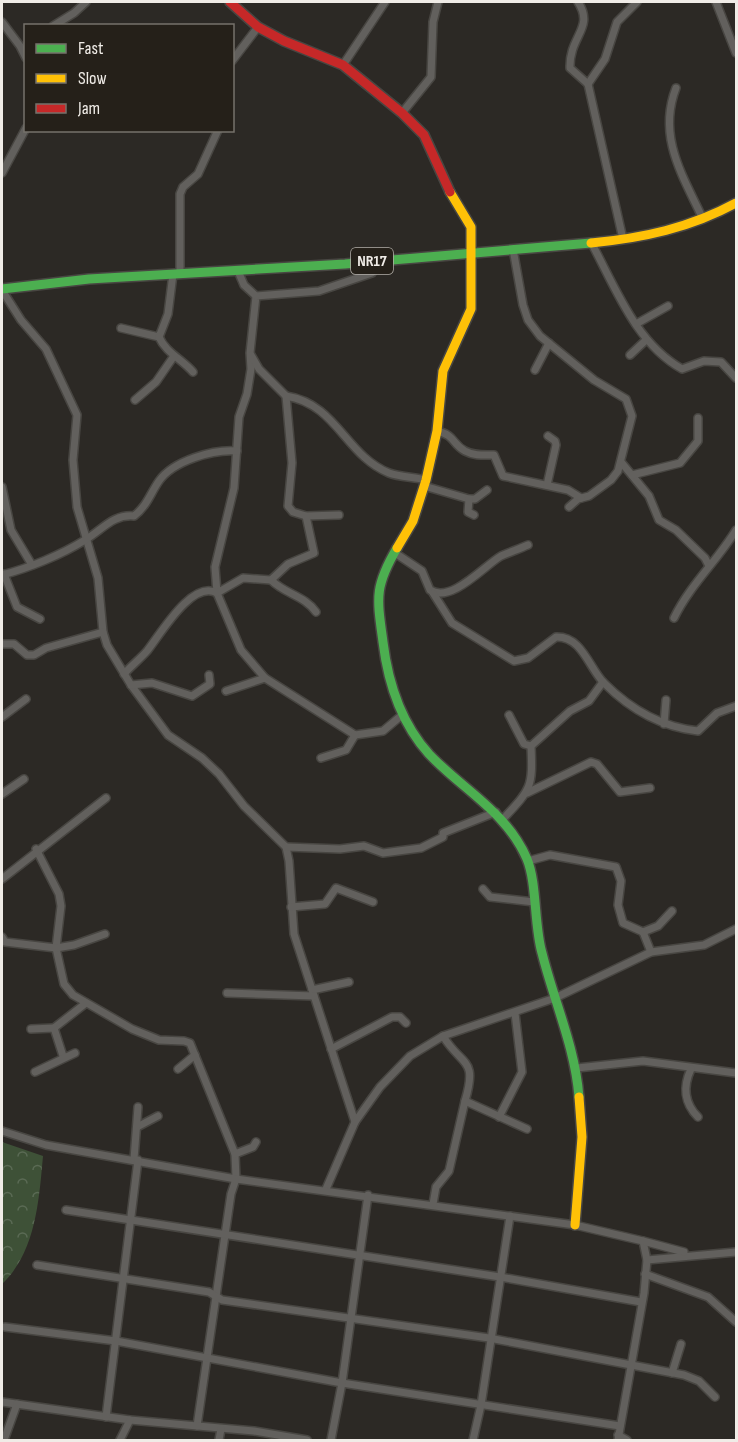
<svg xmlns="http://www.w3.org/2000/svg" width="738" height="1442" font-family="'Sofia Sans Condensed',sans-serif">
<defs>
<pattern id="forest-crowns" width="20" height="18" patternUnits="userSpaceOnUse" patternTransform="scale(1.5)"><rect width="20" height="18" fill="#3e5137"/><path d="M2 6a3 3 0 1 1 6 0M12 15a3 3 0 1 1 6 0" fill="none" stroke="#5a6a54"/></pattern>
</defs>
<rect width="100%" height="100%" fill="#2c2925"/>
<path fill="url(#forest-crowns)" d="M2 1142 43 1156C39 1200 36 1252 2 1284Z"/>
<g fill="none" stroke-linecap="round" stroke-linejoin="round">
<defs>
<g id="street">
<path d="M578 2C595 28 569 36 570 68L588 84 623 239"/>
<polyline points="716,2 736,53"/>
<polyline points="2,22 20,46 26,58"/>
<polyline points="53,26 74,13 86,2"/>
<polyline points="232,61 258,27"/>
<polyline points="343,65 385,2"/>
<polyline points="588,84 605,59 617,22 637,2"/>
<path d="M676 88C657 137 683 176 703 219"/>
<polyline points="402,113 431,77 433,22 438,2"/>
<polyline points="2,173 26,128"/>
<path d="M592 244C616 289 636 343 682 369L704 361 721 362 736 378"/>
<polyline points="513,249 523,305 528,320 540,336 594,380 626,399 632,416 618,471 611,480 589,496 578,499 569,507"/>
<polyline points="372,261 372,273 319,291 256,296 250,353 251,369 247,394 239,417 234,488 215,567 217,593 241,650 265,678 355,735 383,731 402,715"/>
<polyline points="238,271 244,285 256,296"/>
<polyline points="180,274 180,194 183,187 198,174 218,130"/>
<polyline points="2,290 21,320 46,349 77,415 73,460 77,507 98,578 103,632 107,645 131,685 168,735 202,758 219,774 244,806 286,847 289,861 294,934 355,1122 326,1189"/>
<polyline points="636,324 668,306"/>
<polyline points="121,328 159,337 168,314 173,274"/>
<path d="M159 337C166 353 182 359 193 372"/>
<polyline points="630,355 646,340"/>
<polyline points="535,370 549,343"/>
<path d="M286 396C337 404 345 455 389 473 399 477 414 477 426 480"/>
<polyline points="135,400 156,382 174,356"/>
<path d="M437 431C455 435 452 444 465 451 474 456 484 455 494 455L503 476 568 490 581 498"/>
<polyline points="621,462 649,496 659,520 676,530 705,558 709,566"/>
<polyline points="632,475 680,463 698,441 698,418"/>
<polyline points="547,485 556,445 555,441 548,436"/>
<polyline points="424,486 469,499 475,499 487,490"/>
<polyline points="2,487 11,530 32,565"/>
<polyline points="469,499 468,512 474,515"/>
<polyline points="306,516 339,515"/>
<path d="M395 553 422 571 430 590C451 604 485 565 501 556 510 552 519 549 528 545"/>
<polyline points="4,574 17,607 40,619"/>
<path d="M2 575C29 568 61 555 85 540 102 530 113 514 134 516 147 506 150 494 159 481 173 461 213 449 237 451"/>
<path d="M271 580C285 594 305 596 316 612"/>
<path d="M433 593 452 623 514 661 528 658 556 637C582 636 589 668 604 683 630 709 661 727 698 731L717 713 736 706"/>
<path d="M674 618C690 585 717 561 736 530"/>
<polyline points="2,644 14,644 27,655 34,655 46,648 103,632"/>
<path d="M124 674C131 666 140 659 147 651 160 635 192 579 217 593L243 578 271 580 288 564 314 553 306 516 293 512 288 506 292 463 286 396 259 369 251 355"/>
<polyline points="131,685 152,683 192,696 210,684 209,675"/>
<polyline points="226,691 265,678"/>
<polyline points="509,715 524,744 531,746"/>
<polyline points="2,717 26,699"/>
<polyline points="664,724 666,700"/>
<polyline points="321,758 346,750 355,735"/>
<polyline points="527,793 591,762 597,764 620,792 650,788"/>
<polyline points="2,794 24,779"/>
<path d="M503 819C531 789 533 788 531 746L570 711 589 701 603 682"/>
<polyline points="286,847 340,849 364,846 383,853 421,848 443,837 443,833 496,812"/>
<polyline points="36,849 59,894 61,906 56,948 64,984 73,995 132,1029 159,1040 184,1041 190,1043 235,1154 236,1179 231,1194 197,1426"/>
<polyline points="528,861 550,855 616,867 621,881 618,905 623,923 643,932 658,926 672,911"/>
<polyline points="2,879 106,798"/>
<polyline points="483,889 490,897 534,902"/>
<polyline points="291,907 325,904 336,888 373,902"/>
<polyline points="643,932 651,952"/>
<polyline points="2,937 5,942 56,948 74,945 105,934"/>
<polyline points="312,990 349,982"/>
<polyline points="227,993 314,996"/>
<polyline points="54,1028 86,1003"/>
<polyline points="31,1029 54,1028 63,1056"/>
<path d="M443 1036C462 1067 478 1057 465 1101L527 1129"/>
<polyline points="331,1049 392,1017 400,1017 406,1023"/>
<polyline points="577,1068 643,1061 736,1073"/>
<polyline points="178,1069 195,1055"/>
<path d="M691 1069C683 1086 684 1103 698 1117"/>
<polyline points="35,1072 75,1053"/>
<polyline points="499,1117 522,1072 515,1013"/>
<polyline points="355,1122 380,1087 410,1056 443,1036 555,998 651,952 704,945 736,929"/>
<polyline points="137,1127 158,1116"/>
<polyline points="2,1131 46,1145 236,1179 575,1225 643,1241 647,1260 736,1252"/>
<polyline points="235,1154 253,1147 256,1142"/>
<polyline points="134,1159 138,1107"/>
<polyline points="433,1204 436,1187 449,1171 465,1101"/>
<polyline points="66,1210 500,1277 641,1302"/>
<polyline points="643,1241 684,1252"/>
<polyline points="37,1265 209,1292 222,1300 489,1338 684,1375 699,1381 715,1397"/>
<polyline points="645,1274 708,1297 736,1322"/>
<polyline points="5,1327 116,1341 342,1383 620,1426"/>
<polyline points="672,1373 681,1344"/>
<polyline points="2,1402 130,1420 254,1431 307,1440"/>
<polyline points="106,1417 138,1160"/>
<polyline points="618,1435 627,1440"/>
<polyline points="4,1440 17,1404"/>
<polyline points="120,1440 130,1420"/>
<polyline points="219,1440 221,1429"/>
<polyline points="331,1440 342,1383 368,1195"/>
<polyline points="473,1440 481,1405 510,1216"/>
<polyline points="618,1440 644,1293 647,1260"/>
</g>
<g id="fast">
<polyline points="2,289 89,279 345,264 591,243"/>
<path d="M397 548C374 587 377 598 383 642 388 683 401 723 429 754 463 790 506 811 527 859 537 883 534 926 542 953 554 1001 575 1047 579 1097"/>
</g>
<g id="slow">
<path d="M591 243C643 238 690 228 736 203"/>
<polyline points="397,548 413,521 426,480 437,431 443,371 471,309 471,227 450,192"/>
<polyline points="575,1225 582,1137 579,1097"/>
</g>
<polyline id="jam" points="230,2 258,27 284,41 343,65 402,113 424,135 450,192"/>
</defs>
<use href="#street" stroke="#484642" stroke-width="10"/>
<use href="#fast" stroke="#484642" stroke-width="12"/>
<use href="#slow" stroke="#484642" stroke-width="12"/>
<use href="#jam" stroke="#484642" stroke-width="12"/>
<use href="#street" stroke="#62605d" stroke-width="7"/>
<use href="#fast" stroke="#4caf50" stroke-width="9"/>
<use href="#slow" stroke="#ffc107" stroke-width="9"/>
<use href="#jam" stroke="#c62828" stroke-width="9"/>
</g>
<g text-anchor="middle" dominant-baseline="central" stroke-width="4.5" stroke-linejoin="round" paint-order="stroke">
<rect fill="#252019" stroke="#b3afa9" stroke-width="1.5" x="351" y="248" width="42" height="26" rx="4.5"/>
<g font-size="16" font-weight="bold" fill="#f0ece7">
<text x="372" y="261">NR17</text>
</g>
</g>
<rect width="738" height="1442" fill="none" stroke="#f0ece7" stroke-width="6"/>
<rect x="24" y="24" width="210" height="108" fill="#252019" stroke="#76726b" stroke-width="1.5"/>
<rect x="36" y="44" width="30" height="9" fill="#4caf50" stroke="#76726b" stroke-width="1.5"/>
<text x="78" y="54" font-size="18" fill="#f0ece7">Fast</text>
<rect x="36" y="74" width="30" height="9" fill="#ffc107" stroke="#76726b" stroke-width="1.5"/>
<text x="78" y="84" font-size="18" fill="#f0ece7">Slow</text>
<rect x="36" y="104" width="30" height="9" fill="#c62828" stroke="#76726b" stroke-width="1.5"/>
<text x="78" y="114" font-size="18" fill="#f0ece7">Jam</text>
</svg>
